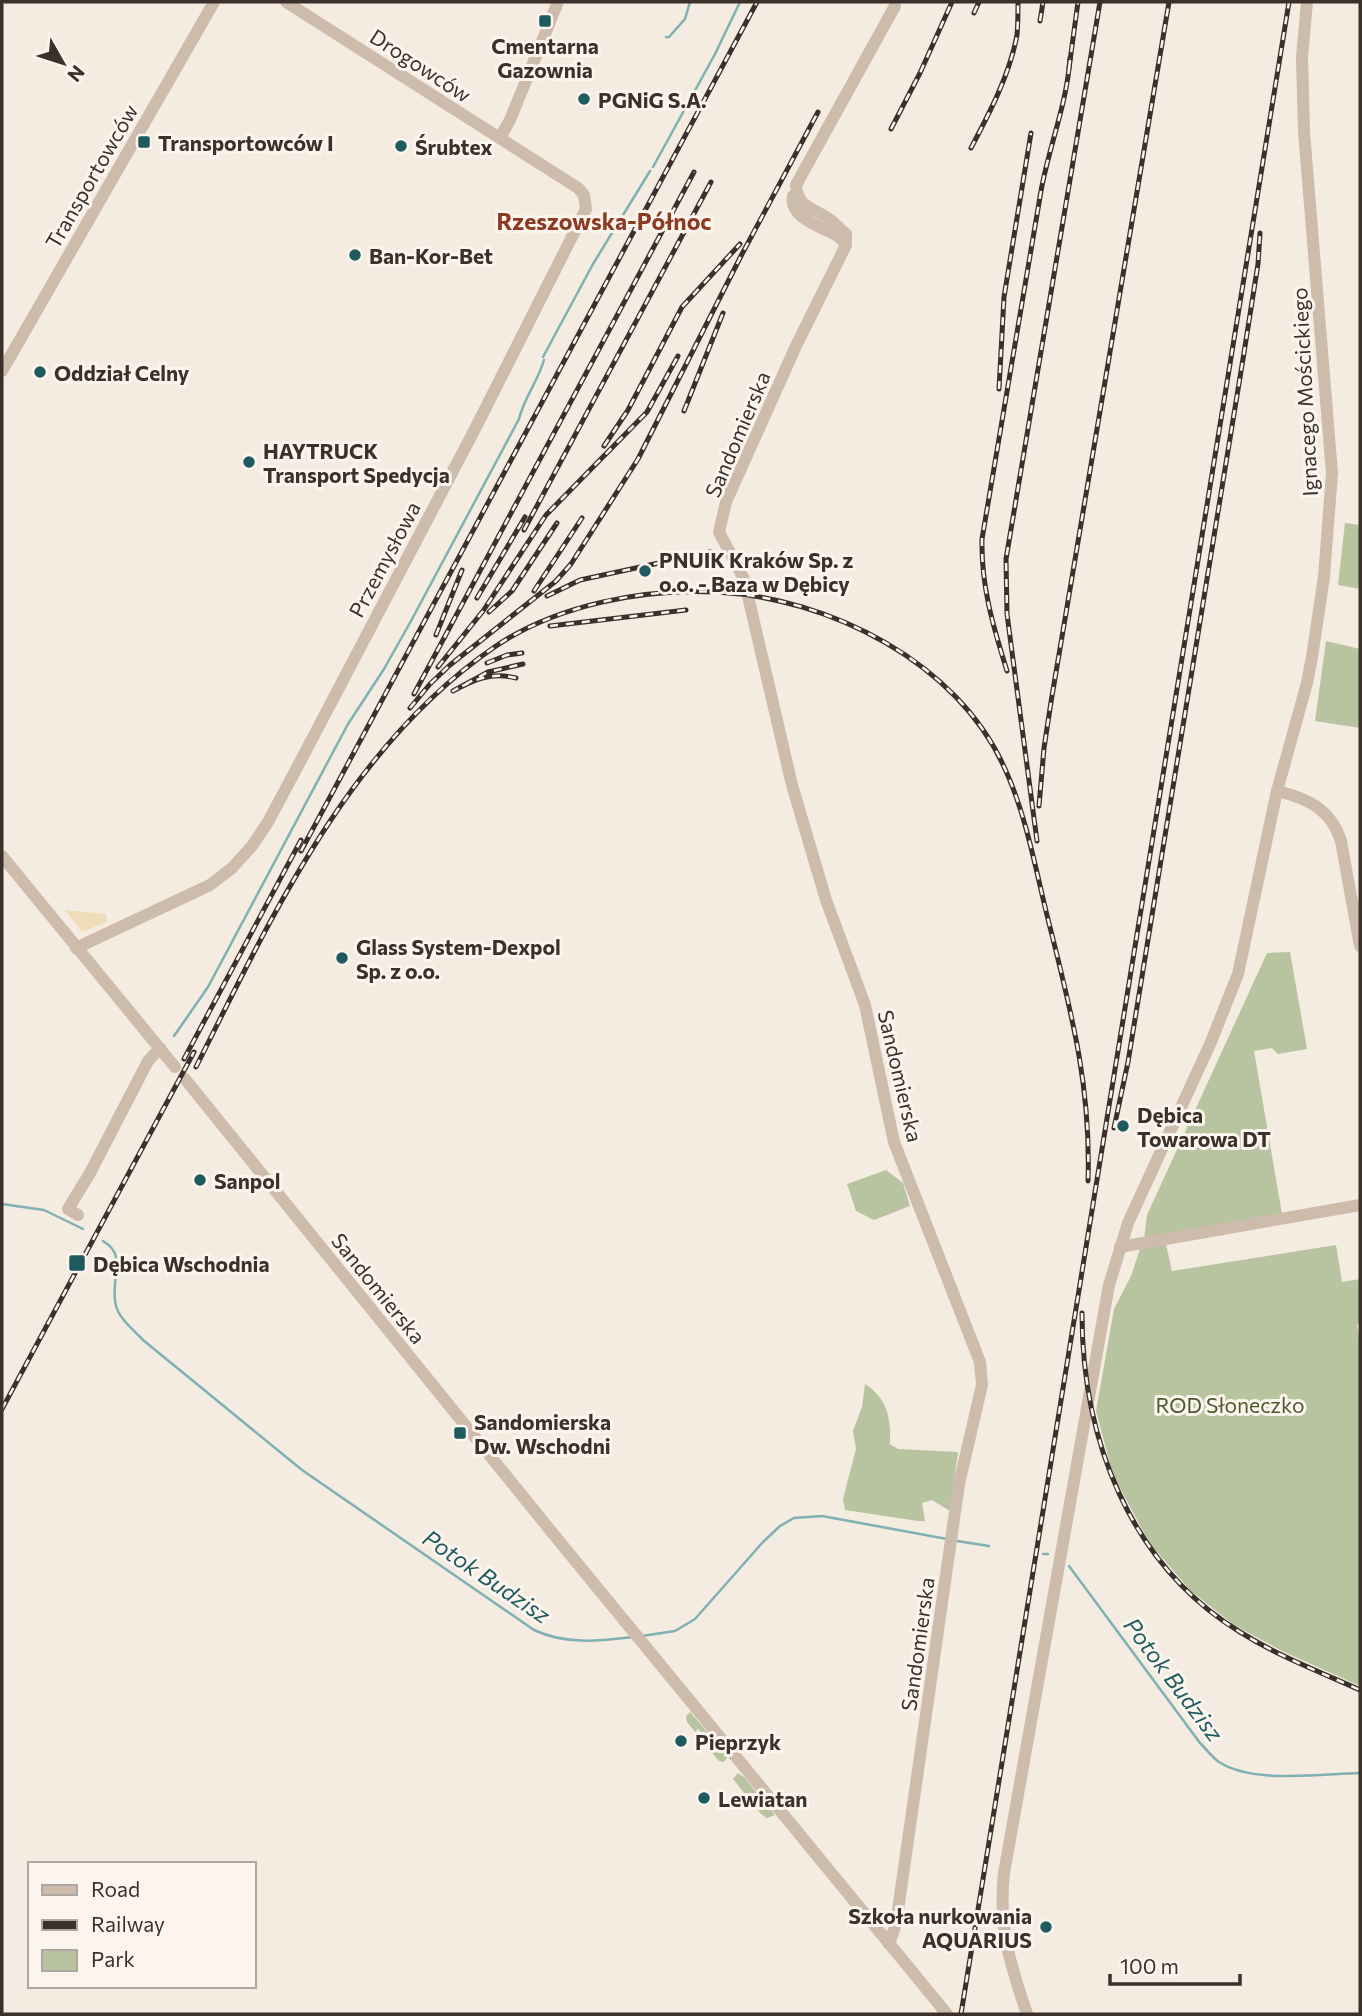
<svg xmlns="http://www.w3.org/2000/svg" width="1362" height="2016" font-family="Commissioner,sans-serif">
<rect width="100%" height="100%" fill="#f4ebe1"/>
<g fill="#b8c4a0">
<polygon points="1345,523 1360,525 1360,589 1338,585"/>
<polygon points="1326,641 1360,649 1360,728 1315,721"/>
<polygon points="1290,952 1307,1049 1278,1054 1272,1048 1254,1051 1282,1214 1144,1239 1147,1215 1267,953"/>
<polygon points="886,1170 903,1183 910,1206 874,1220 856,1211 847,1184"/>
<polygon points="1166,1244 1172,1271 1336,1245 1342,1282 1360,1279 1360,1323 1357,1324 1360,1346 1360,1686 1282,1651 1234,1625 1191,1591 1150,1544 1113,1475 1096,1411 1114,1309 1131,1276 1140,1249"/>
<path d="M865 1384C888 1399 891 1419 890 1444L898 1449 958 1452 950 1511 932 1500 922 1503 925 1521H918L845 1510 843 1499 856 1449 853 1431 862 1407Z"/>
<polygon points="690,1712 728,1756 724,1762 719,1761 697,1735 701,1732 698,1729 695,1732 687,1722 686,1716"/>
<polygon points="738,1773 745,1778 775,1815 767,1818 761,1814 733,1779"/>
</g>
<polygon fill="#efdcb8" points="65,910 106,914 107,922 82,932"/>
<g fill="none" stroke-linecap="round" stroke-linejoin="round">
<g stroke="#7fb0b2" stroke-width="2.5">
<polyline points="666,37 669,37 685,19 690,2"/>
<polyline points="653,167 715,54 740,2"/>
<polyline points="543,357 593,264 650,171"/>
<path d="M174 1036 208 987 348 724 384 669 411 621 519 419C524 398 538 381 544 360"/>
<polyline points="2,1204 44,1210 83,1229"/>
<path d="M103 1241C129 1256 109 1279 116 1306 120 1320 134 1330 143 1340L302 1470 534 1630C566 1645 598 1641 632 1637"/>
<polyline points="957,1541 989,1546"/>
<polyline points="1043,1554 1048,1554"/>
<path d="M1069 1566 1200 1743C1206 1749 1212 1757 1219 1762 1253 1784 1320 1774 1360 1773"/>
<polyline points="642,1636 675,1631 695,1619 763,1542 780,1526 794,1518 822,1516 947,1539"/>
</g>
<g stroke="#cdbbac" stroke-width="12">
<polyline points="500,138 510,120 558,2"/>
<path d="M793 196C789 218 822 227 838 236L843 241"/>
<polyline points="2,371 214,2"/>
<path d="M1277 791C1307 798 1331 809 1341 841L1360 946"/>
<polyline points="2,856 175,1067"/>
<polyline points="76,948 210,885 232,868 252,846 268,822 300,762 476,427 586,209 584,195 578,188 286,2"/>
<polyline points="185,1079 559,1541 947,2014"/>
<polyline points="78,1215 68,1209 90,1173 148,1061 160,1048"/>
<polyline points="1120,1247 1360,1205"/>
<path d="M889 1944 896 1924 959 1484 982 1385 980 1362 894 1142 865 1005 826 900 792 785 744 579 719 532 726 502 796 346 846 245V234C840 229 835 223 829 219 812 207 798 208 796 185L895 6"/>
<path d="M1027 2014C1010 1963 998 1928 1004 1873L1109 1285 1128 1223 1211 1042 1238 974 1277 791 1307 683 1312 657 1324 577 1332 473 1304 132 1302 57 1307 2"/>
</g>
<defs>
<g id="rail">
<polyline points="974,13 979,2"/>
<polyline points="1040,21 1043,2"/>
<polyline points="1069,68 1078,2"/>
<polyline points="891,129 920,73 952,2"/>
<path d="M971 148C989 114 1010 74 1017 35 1018 24 1018 13 1018 2"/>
<polyline points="999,389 1004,297 1031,133"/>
<polyline points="684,411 723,313"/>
<polyline points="604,446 628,410 682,307 740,244"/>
<polyline points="524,530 711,182"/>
<polyline points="534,591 582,518"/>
<polyline points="547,596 580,580 710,552"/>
<polyline points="477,598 525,517"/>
<polyline points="489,612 512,591 557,523"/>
<polyline points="550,626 686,610"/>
<polyline points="436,635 462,570"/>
<polyline points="487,663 507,655 522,653"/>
<polyline points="438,667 483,611 546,515 647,412 678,356"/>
<path d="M1007 671C993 626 981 586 982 539L1041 191C1049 146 1067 104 1070 58"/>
<path d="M516 678C491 672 475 679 453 691L488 672 523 664"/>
<polyline points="414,694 694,172"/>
<polyline points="410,708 430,684 450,665 556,581 571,564 638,459 741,256 818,112"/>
<polyline points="1039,806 1044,748 1051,702 1169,2"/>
<polyline points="1037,841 1007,614 1006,559 1100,2"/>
<polyline points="301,851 757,2"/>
<polyline points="184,1059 301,840"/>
<path d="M196 1067C272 916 350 745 496 646 557 605 644 588 717 592 829 598 958 662 1005 769 1028 819 1037 878 1051 931 1073 1019 1091 1090 1088 1181"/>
<polyline points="1114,1128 1128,1062 1243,359 1258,264 1260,233"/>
<path d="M1082 1313C1082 1438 1129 1564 1240 1632 1278 1656 1320 1672 1360 1690"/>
<polyline points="2,1409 194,1052"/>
<polyline points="961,2014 1289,2"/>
</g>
</defs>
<use href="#rail" stroke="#3b302b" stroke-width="5"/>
<use href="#rail" stroke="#fbf5ee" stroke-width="2.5" stroke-dasharray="8" stroke-linecap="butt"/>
</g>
<g fill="#1f5a5e" stroke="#fbf5ee" stroke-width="2.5">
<rect x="538" y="14" width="14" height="14" rx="3.5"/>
<circle cx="584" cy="99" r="7"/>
<rect x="137" y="135" width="14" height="14" rx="3.5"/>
<circle cx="401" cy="146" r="7"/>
<circle cx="355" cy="255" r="7"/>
<circle cx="40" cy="372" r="7"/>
<circle cx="249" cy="462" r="7"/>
<circle cx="645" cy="571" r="7"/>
<circle cx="342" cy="958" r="7"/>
<circle cx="1123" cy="1126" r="7"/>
<circle cx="200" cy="1180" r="7"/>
<rect x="68" y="1254" width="18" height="18" rx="3.5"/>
<rect x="453" y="1426" width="14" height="14" rx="3.5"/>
<circle cx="681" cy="1741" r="7"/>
<circle cx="704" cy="1798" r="7"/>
<circle cx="1046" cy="1927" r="7"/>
</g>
<g text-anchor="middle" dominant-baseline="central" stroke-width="6" stroke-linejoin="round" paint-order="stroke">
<g font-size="21" font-weight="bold" fill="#3b302b" stroke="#fbf5ee" text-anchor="start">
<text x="545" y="45" text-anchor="middle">Cmentarna<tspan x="545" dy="24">Gazownia</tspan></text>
<text x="598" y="99">PGNiG S.A.</text>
<text x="158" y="142">Transportowców I</text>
<text x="415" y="146">Śrubtex</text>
<text x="369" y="255">Ban-Kor-Bet</text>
<text x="54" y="372">Oddział Celny</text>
<text x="263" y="450">HAYTRUCK<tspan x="263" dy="24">Transport Spedycja</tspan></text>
<text x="659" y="559">PNUIK Kraków Sp. z<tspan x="659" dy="24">o.o. - Baza w Dębicy</tspan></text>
<text x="356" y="946">Glass System-Dexpol<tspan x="356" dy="24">Sp. z o.o.</tspan></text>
<text x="1137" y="1114">Dębica<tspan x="1137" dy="24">Towarowa DT</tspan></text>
<text x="214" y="1180">Sanpol</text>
<text x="93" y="1263">Dębica Wschodnia</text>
<text x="474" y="1421">Sandomierska<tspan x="474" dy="24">Dw. Wschodni</tspan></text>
<text x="695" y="1741">Pieprzyk</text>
<text x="718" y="1798">Lewiatan</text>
<text x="1032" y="1915" text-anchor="end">Szkoła nurkowania<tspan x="1032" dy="24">AQUARIUS</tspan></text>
</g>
<g font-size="21" fill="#3b302b" stroke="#fbf5ee">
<text transform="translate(421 65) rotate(33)">Drogowców</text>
<text transform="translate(91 176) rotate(-60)">Transportowców</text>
<text transform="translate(1304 392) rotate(-93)">Ignacego Mościckiego</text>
<text transform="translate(737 434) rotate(-67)">Sandomierska</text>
<text transform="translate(384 559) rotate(-62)">Przemysłowa</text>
<text transform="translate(901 1076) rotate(77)">Sandomierska</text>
<text transform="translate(379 1288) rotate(51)">Sandomierska</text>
<text transform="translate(917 1644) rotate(-82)">Sandomierska</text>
</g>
<g font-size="21" fill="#4a5a2e" stroke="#fbf5ee">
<text x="1230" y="1404">ROD Słoneczko</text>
</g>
<g font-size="23" font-weight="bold" fill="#8c3b22" stroke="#fbf5ee">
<text x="604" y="221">Rzeszowska-Północ</text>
</g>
<g font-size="23" font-style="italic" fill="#1f5a5e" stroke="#fbf5ee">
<text transform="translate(487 1576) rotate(34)">Potok Budzisz</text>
<text transform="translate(1174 1679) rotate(53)">Potok Budzisz</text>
</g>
</g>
<rect width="1362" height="2016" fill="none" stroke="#3b302b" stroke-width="7"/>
<rect x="28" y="1862" width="228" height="126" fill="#fbf5ee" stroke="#aea6a0" stroke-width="2"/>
<rect x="42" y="1885" width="35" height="10" fill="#cdbbac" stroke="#aea6a0" stroke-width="2"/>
<text x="91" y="1897" font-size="21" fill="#3b302b">Road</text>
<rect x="42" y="1920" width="35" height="10" fill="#3b302b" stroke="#aea6a0" stroke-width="2"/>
<text x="91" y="1932" font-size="21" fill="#3b302b">Railway</text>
<rect x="42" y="1950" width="35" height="21" fill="#b8c4a0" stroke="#aea6a0" stroke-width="2"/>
<text x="91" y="1967" font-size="21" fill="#3b302b">Park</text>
<g transform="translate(63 63) rotate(129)" stroke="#fbf5ee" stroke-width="5" paint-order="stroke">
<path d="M0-5L12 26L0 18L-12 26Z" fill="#3b302b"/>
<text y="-10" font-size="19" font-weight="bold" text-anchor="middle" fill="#3b302b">N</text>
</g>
<path d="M1110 1974v10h130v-10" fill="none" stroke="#3b302b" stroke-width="3.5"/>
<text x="1120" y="1974" font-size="21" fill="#3b302b" stroke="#fbf5ee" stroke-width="5" paint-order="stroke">100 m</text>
</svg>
